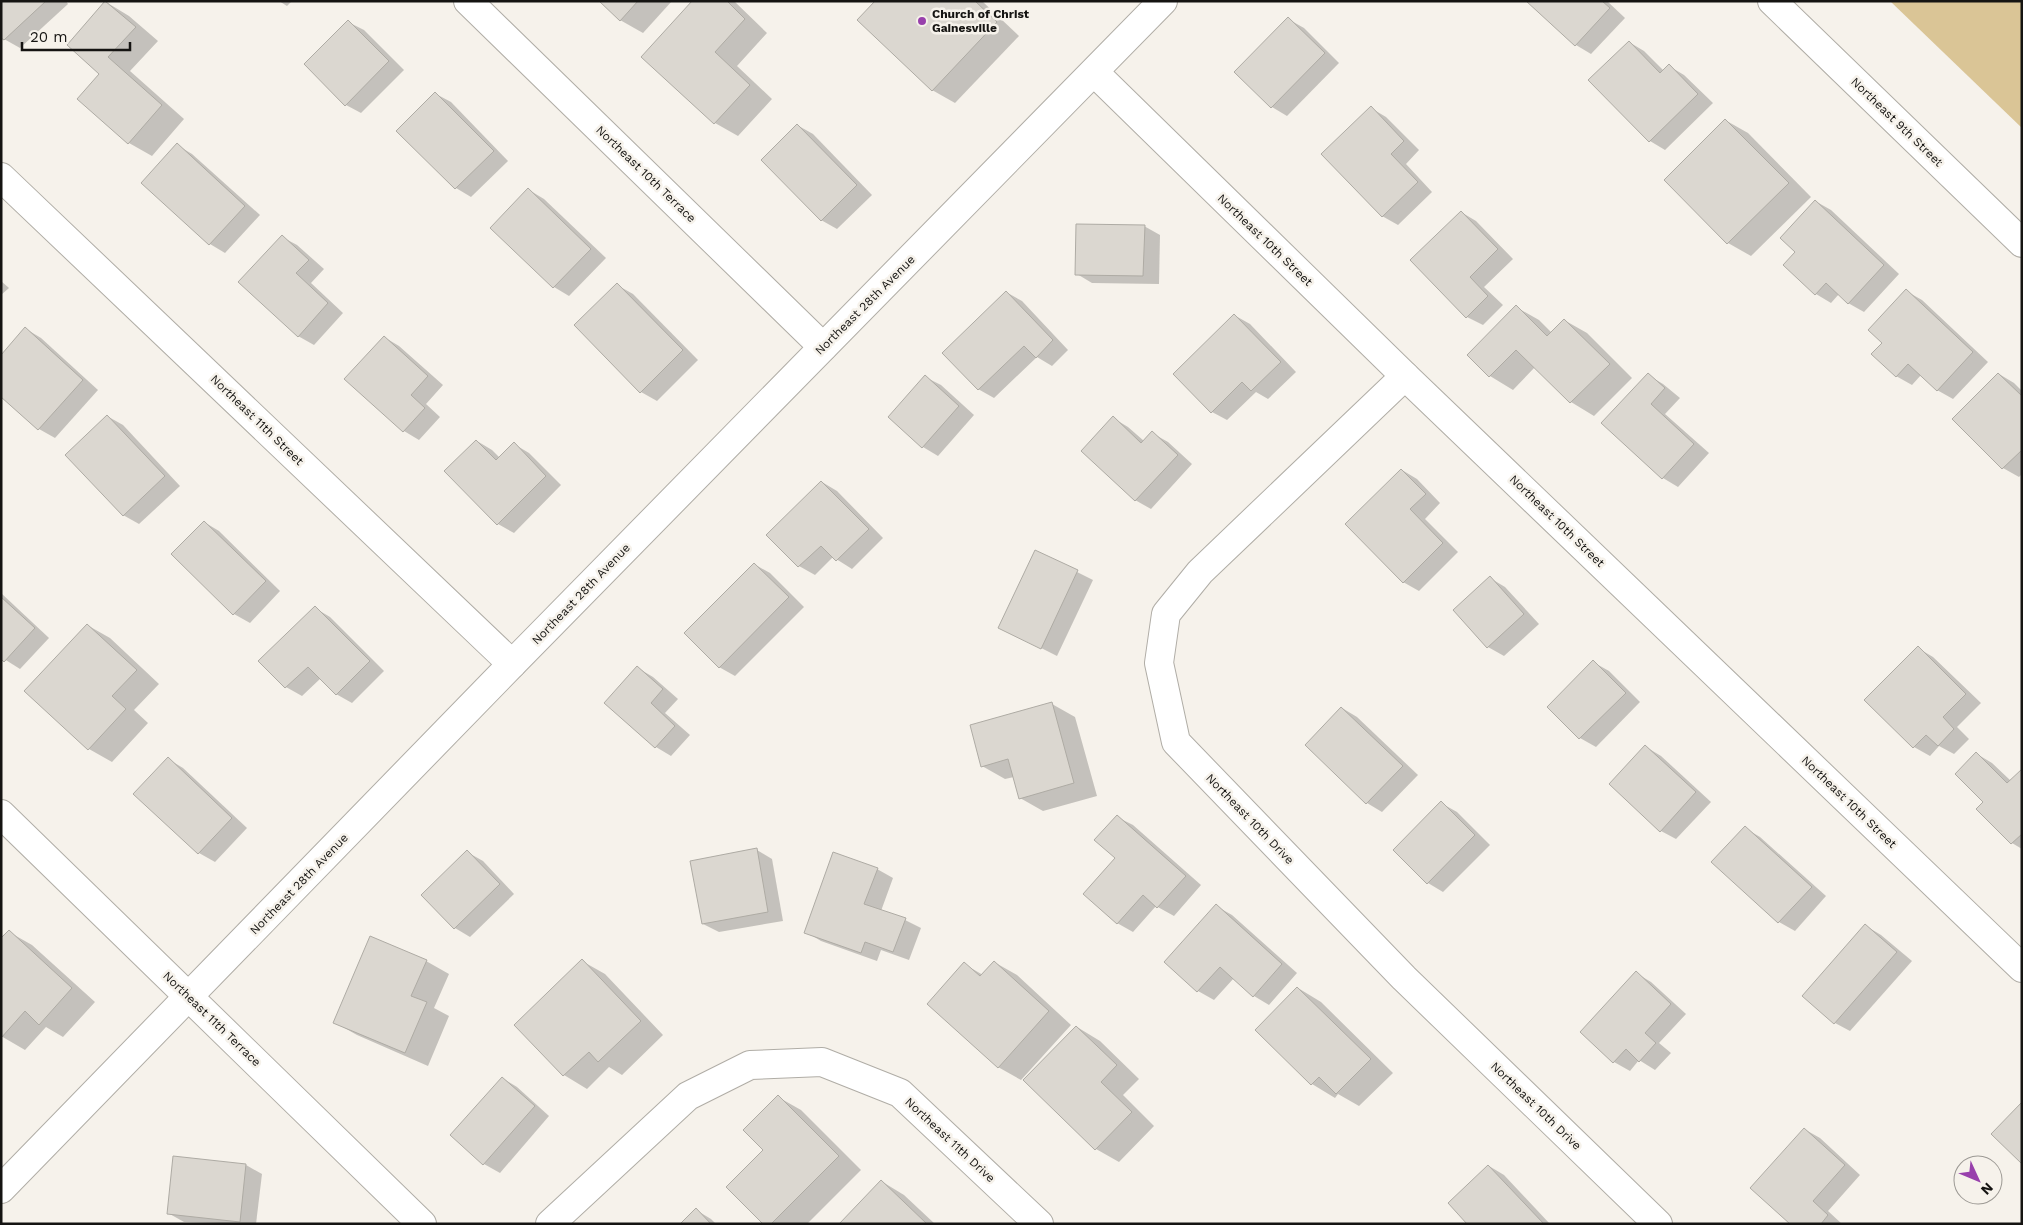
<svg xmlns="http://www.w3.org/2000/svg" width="2023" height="1225" font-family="'Work Sans',sans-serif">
<rect width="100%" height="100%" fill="#f6f2eb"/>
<polygon fill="#dac596" points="1890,1 2022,1 2022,128"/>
<g fill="#0003">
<polygon points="1,1 66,1 68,4 20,48 4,39"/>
<polygon points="279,1 292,1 287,6"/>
<polygon points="601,1 672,1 643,33 620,20"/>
<polygon points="694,1 734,1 767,33 737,66 772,99 738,136 715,123"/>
<polygon points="876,1 982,1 1019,36 955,103 932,90"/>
<polygon points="1528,1 1607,1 1625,18 1591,54 1576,45"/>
<polygon points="106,2 129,16 158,41 130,71 184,119 152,156 129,143 100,73"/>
<polygon points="1288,19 1304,28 1339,63 1287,116 1272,107"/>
<polygon points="348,22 364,30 404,70 361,113 346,105"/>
<polygon points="1629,42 1644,51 1664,71 1669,66 1684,75 1713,103 1665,150 1650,141"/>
<polygon points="436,94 451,102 508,161 471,197 456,188 398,131"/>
<polygon points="1371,108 1386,117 1419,150 1406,164 1432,192 1398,225 1382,216"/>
<polygon points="1725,120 1748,133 1811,197 1751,256 1728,243 1665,180"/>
<polygon points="797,125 813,134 872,195 837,229 821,220"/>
<polygon points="177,145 192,154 260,215 225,253 210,244"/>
<polygon points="529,190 544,199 606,258 569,296 554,287 492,228"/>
<polygon points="1815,201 1831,210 1899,274 1864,312 1848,303 1839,294 1831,303 1816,294 1797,252"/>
<polygon points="1461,212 1476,221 1513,259 1484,287 1503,305 1483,325 1467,317"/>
<polygon points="1144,226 1160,235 1159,284 1092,283 1077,274"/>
<polygon points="282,237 297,245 324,269 311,283 343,313 314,345 298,336"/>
<polygon points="1,281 9,288 1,295"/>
<polygon points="617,285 633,294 698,360 657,401 641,392 576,325"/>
<polygon points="1906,291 1922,300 1988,362 1953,399 1937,390 1921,375 1912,385 1896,376 1883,343"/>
<polygon points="1006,292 1022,301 1068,350 1052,366 1037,357 994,398 978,389"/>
<polygon points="1516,307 1539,320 1552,333 1564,320 1587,333 1632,378 1594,416 1571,402 1535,367 1513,390 1490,376 1468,355"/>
<polygon points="1234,315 1250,324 1296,372 1268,399 1256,392 1227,420 1212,412"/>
<polygon points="26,329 41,338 98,390 55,438 39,429 1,395"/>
<polygon points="384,337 399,346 443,385 426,404 440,417 419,440 404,431 346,379"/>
<polygon points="1999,374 2014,383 2022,391 2022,474 2019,477 2003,468 1954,419"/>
<polygon points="1648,375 1663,384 1680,398 1665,414 1709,453 1678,487 1663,478 1603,423"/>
<polygon points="925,377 941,385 974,415 938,456 923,447"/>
<polygon points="107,416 123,425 180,486 139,524 123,515"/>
<polygon points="1113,418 1128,427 1144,441 1152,433 1168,442 1192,464 1151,509 1135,500"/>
<polygon points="477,441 492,450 500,458 514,444 529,453 561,485 514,533 498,524"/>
<polygon points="1402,470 1417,479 1440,503 1425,519 1458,552 1419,591 1403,582"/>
<polygon points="822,482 837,491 883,538 852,569 833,557 815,575 799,566 768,535"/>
<polygon points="204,522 219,531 280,591 250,623 234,614 173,554"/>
<polygon points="1035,551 1093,580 1057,656 1000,627"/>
<polygon points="754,564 770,573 804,607 735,676 719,667"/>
<polygon points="1490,578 1505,587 1539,624 1504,656 1488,647 1454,610"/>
<polygon points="1,593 49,638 20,669 1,657"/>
<polygon points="315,608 330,617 384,671 352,703 336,694 321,678 302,696 286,687 260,661"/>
<polygon points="87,625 110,638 159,684 134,710 148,723 112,762 89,749"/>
<polygon points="1918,648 1933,657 1981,703 1957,727 1969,739 1954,754 1939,746 1930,756 1914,747"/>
<polygon points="1593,662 1609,671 1640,702 1596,747 1580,738 1549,707"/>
<polygon points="638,668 653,677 678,699 665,713 690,735 671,756 656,747 606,703"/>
<polygon points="1052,704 1075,717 1097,796 1043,811 1020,798 1014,777 1005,779 982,766"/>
<polygon points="1342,708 1357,717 1418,775 1382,812 1367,803"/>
<polygon points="1646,747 1661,756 1711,802 1676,839 1661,831"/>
<polygon points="1977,754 1992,763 2011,781 2022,770 2022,849 2012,843 1978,809 1984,802"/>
<polygon points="168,759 183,768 247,828 215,862 199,853 135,793"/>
<polygon points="1441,803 1457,812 1490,845 1443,892 1428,883 1394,850"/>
<polygon points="1117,817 1133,825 1201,885 1174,916 1156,906 1133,932 1117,923"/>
<polygon points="1745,828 1760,837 1826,896 1795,931 1779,922 1713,862"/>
<polygon points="757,850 772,859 783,921 719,932 703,924"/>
<polygon points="467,852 483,861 514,894 470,937 455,928"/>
<polygon points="877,869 893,878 881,911 905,920 921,928 909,960 881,950 877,961 821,941 806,932"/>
<polygon points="1216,906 1232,915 1297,973 1269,1005 1254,996 1234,978 1214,1000 1198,991 1166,962"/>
<polygon points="1866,926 1881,935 1912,961 1850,1031 1835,1023"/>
<polygon points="9,932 32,945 95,1002 63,1037 46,1027 25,1050 1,1036"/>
<polygon points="426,961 449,974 434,1008 449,1016 428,1066 357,1035 334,1022"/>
<polygon points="582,961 605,974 663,1035 622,1075 609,1067 587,1089 564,1075 516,1025"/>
<polygon points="994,962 1017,975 1071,1025 1021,1080 998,1067 964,964 983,975"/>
<polygon points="1636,973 1651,982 1686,1014 1659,1043 1671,1053 1655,1070 1639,1060 1630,1071 1614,1062 1581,1032"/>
<polygon points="1298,988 1321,1002 1393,1073 1359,1106 1338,1094 1335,1098 1312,1084 1257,1030"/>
<polygon points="1077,1027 1100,1041 1139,1079 1123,1095 1154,1126 1119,1162 1096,1149"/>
<polygon points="502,1078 517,1087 549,1116 500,1173 484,1164 452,1135"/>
<polygon points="778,1097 801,1110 861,1170 807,1224 765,1224 765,1150"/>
<polygon points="1804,1129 1820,1138 1860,1175 1828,1211 1842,1224 1792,1224"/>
<polygon points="174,1158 246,1165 262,1174 256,1224 184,1222 168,1213"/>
<polygon points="1489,1166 1504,1175 1550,1224 1469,1224"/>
<polygon points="881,1181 904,1195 935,1224 841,1224"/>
<polygon points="696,1210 711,1219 716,1224 682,1224"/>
</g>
<g fill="#dbd7d0" stroke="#aeaba4">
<polygon points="1,1 46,1 4,40 1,38"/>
<polygon points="105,1 136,27 108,57 162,105 128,144 77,99 99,74 67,45"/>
<polygon points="599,1 638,1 620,21"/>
<polygon points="692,1 727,1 745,19 715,52 750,85 714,124 641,57"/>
<polygon points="875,1 975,1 997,22 932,91 857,20"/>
<polygon points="1526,1 1602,1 1610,8 1575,46"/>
<polygon points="1288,17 1325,53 1271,108 1234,72"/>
<polygon points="348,20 389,61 345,106 304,64"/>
<polygon points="1629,41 1660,73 1669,64 1698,94 1649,142 1588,80"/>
<polygon points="435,92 494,151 455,189 396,131"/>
<polygon points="1371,106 1404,141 1391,154 1418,182 1382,217 1321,154"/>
<polygon points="1725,119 1789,183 1727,244 1664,180"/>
<polygon points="797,124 857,185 821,221 761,160"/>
<polygon points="177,143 245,206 209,245 141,183"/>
<polygon points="528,188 591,249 553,288 490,228"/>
<polygon points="1815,200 1884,265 1848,304 1826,283 1815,295 1783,265 1795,252 1780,238"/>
<polygon points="1461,211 1498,249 1470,277 1488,296 1466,318 1410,260"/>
<polygon points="1076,224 1145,225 1143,276 1075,275"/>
<polygon points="282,235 309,260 296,273 328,303 298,337 238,282"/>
<polygon points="617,283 683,350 640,393 574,325"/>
<polygon points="1906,289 1973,352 1937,391 1908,364 1896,377 1871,354 1882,343 1868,330"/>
<polygon points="1006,291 1053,340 1036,358 1024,346 978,390 942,353"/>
<polygon points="1516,305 1547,336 1564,319 1610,364 1570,403 1516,350 1489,377 1467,355"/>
<polygon points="1234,314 1281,362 1251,391 1242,382 1211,413 1173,374"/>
<polygon points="25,327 83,380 38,430 1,397 1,355"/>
<polygon points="384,336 428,376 411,395 425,408 403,432 344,379"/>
<polygon points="1648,373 1665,388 1651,404 1694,444 1662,479 1601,423"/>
<polygon points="1998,373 2022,396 2022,450 2002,469 1952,419"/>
<polygon points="925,375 959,406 922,448 888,417"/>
<polygon points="107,415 165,476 123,516 65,455"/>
<polygon points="1113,416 1141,443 1152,431 1178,455 1135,501 1081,451"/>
<polygon points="476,440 496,460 514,442 546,476 497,525 444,471"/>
<polygon points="1401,469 1426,494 1410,509 1443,543 1403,583 1345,524"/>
<polygon points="821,481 869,529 836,561 821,546 798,567 766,535"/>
<polygon points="204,521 266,581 233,615 171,554"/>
<polygon points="1035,550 1078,570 1041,649 998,628"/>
<polygon points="754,563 789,597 719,668 684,633"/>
<polygon points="1490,576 1524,614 1487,648 1453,610"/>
<polygon points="1,597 35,628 4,662 1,659"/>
<polygon points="315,606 370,661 336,695 308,667 285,688 258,661"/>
<polygon points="87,624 137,670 112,696 126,709 88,750 24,691"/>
<polygon points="1918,646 1966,694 1943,717 1954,729 1938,746 1926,735 1913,748 1864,700"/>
<polygon points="1593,660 1626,693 1579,739 1547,707"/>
<polygon points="637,666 663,689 651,703 675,726 655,748 604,703"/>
<polygon points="1052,702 1074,783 1019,799 1008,759 981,767 970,725"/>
<polygon points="1341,707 1403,766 1366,804 1305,745"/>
<polygon points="1645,745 1696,792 1660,832 1609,784"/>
<polygon points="1976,752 2007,783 2022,769 2022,834 2011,844 1976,809 1983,802 1955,774"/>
<polygon points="168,757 232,818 198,854 133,794"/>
<polygon points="1441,801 1475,835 1427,884 1393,850"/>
<polygon points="1117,815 1186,876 1157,908 1143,895 1117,924 1083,894 1115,858 1094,840"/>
<polygon points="1745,826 1812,887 1778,923 1711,862"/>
<polygon points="757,848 768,912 702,924 690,861"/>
<polygon points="467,850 500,884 454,929 421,895"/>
<polygon points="833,852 878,868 864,904 906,918 893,952 865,942 861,953 804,933"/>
<polygon points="1216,904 1282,964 1253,997 1220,967 1197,992 1164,962"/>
<polygon points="1865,924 1897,952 1834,1024 1802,996"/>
<polygon points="9,930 72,988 39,1025 25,1011 1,1038 1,938"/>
<polygon points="370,936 427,960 411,996 427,1002 405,1053 333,1023"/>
<polygon points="582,959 641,1021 598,1062 589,1052 563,1076 514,1025"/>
<polygon points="994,961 1049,1011 998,1068 927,1004 964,962 980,976"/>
<polygon points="1636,971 1671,1004 1645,1033 1656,1043 1639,1062 1626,1049 1613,1063 1580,1032"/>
<polygon points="1297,987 1371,1059 1336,1094 1319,1077 1311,1085 1255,1030"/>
<polygon points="1076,1026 1117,1065 1101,1082 1132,1112 1095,1150 1023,1080"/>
<polygon points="502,1077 535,1106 483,1165 450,1135"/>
<polygon points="778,1095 839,1156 771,1224 763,1224 726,1187 763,1150 743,1130"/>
<polygon points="2022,1102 2022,1164 1991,1134"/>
<polygon points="1804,1128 1845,1165 1813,1201 1828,1215 1821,1224 1790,1224 1750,1188"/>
<polygon points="173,1156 246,1164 240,1222 167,1214"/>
<polygon points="1488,1165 1544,1224 1467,1224 1448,1203"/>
<polygon points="881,1180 927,1224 839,1224"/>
<polygon points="696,1208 711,1224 680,1224"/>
</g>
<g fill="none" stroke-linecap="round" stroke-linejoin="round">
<defs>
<g id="minor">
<polyline points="468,1 823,347"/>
<polyline points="1094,72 1405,376 2022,968"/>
<polyline points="1,177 512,664"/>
<polyline points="1405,376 1200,572 1166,614 1159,663 1176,742 1404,978 1658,1224"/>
<polyline points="1,814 422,1224"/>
<polyline points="1,1189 512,664 1163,1"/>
<polyline points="550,1224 688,1096 750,1065 822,1062 900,1093 1039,1224"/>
</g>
<polyline id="tertiary" points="1772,1 2022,243"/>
</defs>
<use href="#minor" stroke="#b0ada6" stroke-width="30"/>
<use href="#tertiary" stroke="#b0ada6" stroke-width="30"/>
<use href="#minor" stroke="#fff" stroke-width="28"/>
<use href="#tertiary" stroke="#fff" stroke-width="28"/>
</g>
<circle fill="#9840ac" stroke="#f6f2eb" stroke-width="2" cx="922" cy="21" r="5"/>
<g text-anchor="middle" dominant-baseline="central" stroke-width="5" stroke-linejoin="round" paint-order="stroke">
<g font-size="12" font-weight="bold" fill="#151412" stroke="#f6f2eb" text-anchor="start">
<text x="932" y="14">Church of Christ<tspan x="932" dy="14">Gainesville</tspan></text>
</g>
<g font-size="12" fill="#151412" stroke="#f6f2eb">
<text transform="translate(1897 122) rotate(44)">Northeast 9th Street</text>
<text transform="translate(646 174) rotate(44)">Northeast 10th Terrace</text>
<text transform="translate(1265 240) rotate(44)">Northeast 10th Street</text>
<text transform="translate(865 305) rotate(-45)">Northeast 28th Avenue</text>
<text transform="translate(257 420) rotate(44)">Northeast 11th Street</text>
<text transform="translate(1557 521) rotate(44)">Northeast 10th Street</text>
<text transform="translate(581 594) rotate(-46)">Northeast 28th Avenue</text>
<text transform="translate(1849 802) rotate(44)">Northeast 10th Street</text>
<text transform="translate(1250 819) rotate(46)">Northeast 10th Drive</text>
<text transform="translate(299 884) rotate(-46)">Northeast 28th Avenue</text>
<text transform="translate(212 1019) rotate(44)">Northeast 11th Terrace</text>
<text transform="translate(1536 1106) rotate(44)">Northeast 10th Drive</text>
<text transform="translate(950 1140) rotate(43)">Northeast 11th Drive</text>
</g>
</g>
<rect width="2023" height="1225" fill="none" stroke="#151412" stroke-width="5"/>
<g transform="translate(1978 1180) rotate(134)"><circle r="24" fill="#f6f2eb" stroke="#9c9994"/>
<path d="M0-4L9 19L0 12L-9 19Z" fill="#9840ac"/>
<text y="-8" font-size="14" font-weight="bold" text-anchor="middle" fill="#151412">N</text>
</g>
<path d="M22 42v8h108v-8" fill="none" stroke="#151412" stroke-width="2.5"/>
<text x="30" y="42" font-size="15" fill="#151412" stroke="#f6f2eb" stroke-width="4" paint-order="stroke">20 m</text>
</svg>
